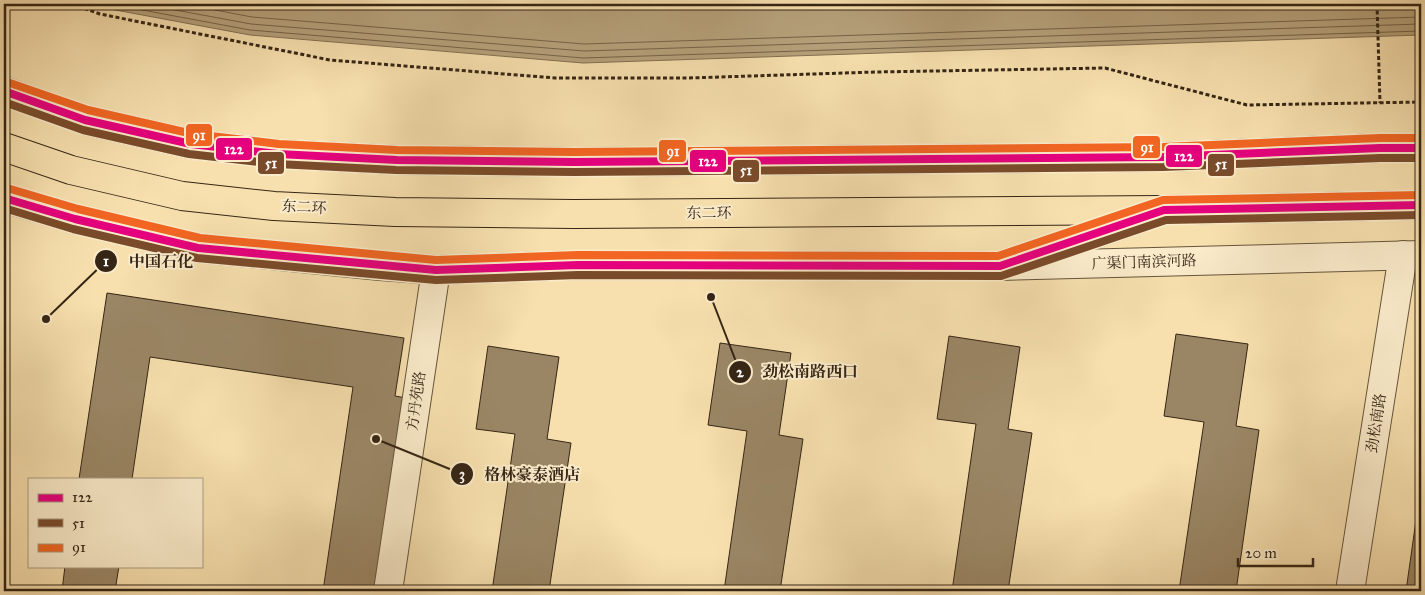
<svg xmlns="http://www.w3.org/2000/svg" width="1425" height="595" font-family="'IM FELL Great Primer','Noto Serif SC',serif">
<rect width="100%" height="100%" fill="#f7e0ae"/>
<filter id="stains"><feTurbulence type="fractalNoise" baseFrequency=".004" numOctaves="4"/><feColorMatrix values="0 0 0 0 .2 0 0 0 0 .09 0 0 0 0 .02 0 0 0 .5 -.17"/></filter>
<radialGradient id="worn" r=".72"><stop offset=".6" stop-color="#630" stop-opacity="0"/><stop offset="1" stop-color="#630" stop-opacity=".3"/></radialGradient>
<polygon fill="#b5a07a" stroke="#826f52" points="83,4 1421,4 1421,35 583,63 250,35"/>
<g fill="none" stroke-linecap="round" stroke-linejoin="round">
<g stroke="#756248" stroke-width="1">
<polyline points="110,4 250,30 583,58 1421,31"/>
<polyline points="143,4 251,24 584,51 1421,24"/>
<polyline points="184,4 252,17 584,44 1421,17"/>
</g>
</g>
<g fill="#9a8665" stroke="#352515">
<polygon points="107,293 404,338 395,396 412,399 383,591 323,591 353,387 150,357 132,479 79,479"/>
<polygon points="1176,334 1248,344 1236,426 1259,430 1236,591 1179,591 1204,422 1164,416"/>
<polygon points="949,336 1020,347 1008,429 1032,433 1008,591 952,591 976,424 937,419"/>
<polygon points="720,343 791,353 779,435 803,439 780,591 724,591 747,431 708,425"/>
<polygon points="488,346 559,357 547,439 571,443 549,591 492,591 515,434 476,429"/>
<polygon points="1421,485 1421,591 1406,591"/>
<polygon points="65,566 119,566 115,591 62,591"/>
</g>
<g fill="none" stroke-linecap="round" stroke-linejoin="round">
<defs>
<polyline id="minor" points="388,591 436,270"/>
<g id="tertiary">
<polyline points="4,198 75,219 198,248 380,266 436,270 578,265 1000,266 1421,255"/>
<polyline points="1350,591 1403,255"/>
</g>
<g id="trunk">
<polyline points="4,91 85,120 191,144 278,154 397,160 574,162 1163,157 1380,148 1421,148"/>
<polyline points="4,147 71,170 182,196 274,206 395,212 574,214 1164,210 1421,205"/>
<polyline points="1000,266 1141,218"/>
</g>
</defs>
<use href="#minor" stroke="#66543b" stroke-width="30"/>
<use href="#tertiary" stroke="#66543b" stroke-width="30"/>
<use href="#trunk" stroke="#352515" stroke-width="30"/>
<g stroke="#352515" stroke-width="3" stroke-dasharray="4 2.5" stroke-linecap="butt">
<polyline points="72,4 100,14 330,60 555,78 689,78 876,72 1105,68 1247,105 1421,102"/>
<polyline points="1377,4 1380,103"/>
</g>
<use href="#minor" stroke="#faebca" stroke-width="28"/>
<use href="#tertiary" stroke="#faebca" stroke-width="28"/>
<use href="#trunk" stroke="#f7e0ae" stroke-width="28"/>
<defs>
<g id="bus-1">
<polyline points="4,91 85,120 191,144 278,154 397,160 574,162 1163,157 1380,148 1421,148"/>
<polyline points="4,198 75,219 198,248 436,270 578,265 1000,266 1164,210 1421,205"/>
</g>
<g id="bus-2">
<polyline points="4,102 83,130 189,154 277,164 396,170 574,172 1163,167 1380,158 1421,158"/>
<polyline points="4,208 73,229 197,258 436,280 578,275 1001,276 1166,220 1421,215"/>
</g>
<g id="bus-3">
<polyline points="7,82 88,110 193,134 279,144 397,150 574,152 1163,147 1380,138 1421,138"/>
<polyline points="7,188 78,209 200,238 436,260 578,255 998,256 1163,200 1421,195"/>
</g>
</defs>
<use href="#bus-1" stroke="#faebca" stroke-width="11"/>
<use href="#bus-2" stroke="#faebca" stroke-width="11"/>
<use href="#bus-3" stroke="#faebca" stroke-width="11"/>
<use href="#bus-1" stroke="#e5007d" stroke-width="8"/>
<use href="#bus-2" stroke="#7a4b2a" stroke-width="8"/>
<use href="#bus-3" stroke="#f26522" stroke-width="8"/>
</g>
<g text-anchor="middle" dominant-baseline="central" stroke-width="4" stroke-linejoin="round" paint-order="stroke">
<g font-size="15" fill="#352515" stroke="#faebca">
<text transform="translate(304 207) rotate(3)">东二环</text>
<text x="709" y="213">东二环</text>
<text transform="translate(1144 262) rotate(-2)">广渠门南滨河路</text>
<text transform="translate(416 401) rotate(-82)">方丹苑路</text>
<text transform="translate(1376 423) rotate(-81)">劲松南路</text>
</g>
</g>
<path fill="none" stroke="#352515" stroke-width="2" d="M46 319L106 261M711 297L740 372M376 439L462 474"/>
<g fill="#352515" stroke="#faebca" stroke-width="2">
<circle cx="46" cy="319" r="5"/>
<circle cx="711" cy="297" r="5"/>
<circle cx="376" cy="439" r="5"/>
<circle cx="106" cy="261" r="12"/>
<circle cx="740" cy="372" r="12"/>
<circle cx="462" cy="474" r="12"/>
</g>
<g font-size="15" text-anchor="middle" font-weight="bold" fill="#fff">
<text x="106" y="266">1</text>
<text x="740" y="377">2</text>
<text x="462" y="479">3</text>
</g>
<g font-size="16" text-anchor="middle" font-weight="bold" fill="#352515" stroke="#faebca" stroke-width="4" stroke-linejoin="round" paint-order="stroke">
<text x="161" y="267">中国石化</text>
<text x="810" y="377">劲松南路西口</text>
<text x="532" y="480">格林豪泰酒店</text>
</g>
<g stroke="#faebca" stroke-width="2">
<rect x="185" y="123" width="28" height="24" rx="5" fill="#f26522"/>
<rect x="1132" y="135" width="29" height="24" rx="5" fill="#f26522"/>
<rect x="215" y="137" width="38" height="24" rx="5" fill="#e5007d"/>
<rect x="658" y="139" width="29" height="24" rx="5" fill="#f26522"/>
<rect x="1165" y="144" width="38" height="24" rx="5" fill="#e5007d"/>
<rect x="689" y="149" width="38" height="24" rx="5" fill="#e5007d"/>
<rect x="257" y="151" width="28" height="24" rx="5" fill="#7a4b2a"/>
<rect x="1207" y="153" width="28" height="24" rx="5" fill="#7a4b2a"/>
<rect x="732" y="159" width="28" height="24" rx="5" fill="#7a4b2a"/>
</g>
<g font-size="14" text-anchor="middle" font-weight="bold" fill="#fff">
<text x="199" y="140">91</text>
<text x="1147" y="152">91</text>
<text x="234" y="154">122</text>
<text x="673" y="156">91</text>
<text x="1184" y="161">122</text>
<text x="708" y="166">122</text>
<text x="271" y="168">51</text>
<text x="1221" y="169">51</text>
<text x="746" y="175">51</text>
</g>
<rect width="1425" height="595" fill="none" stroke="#f7e0ae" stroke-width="20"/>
<rect x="5" y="5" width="1415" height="585" fill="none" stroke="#352515" stroke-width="2.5"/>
<rect x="10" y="10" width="1405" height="575" fill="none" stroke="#352515"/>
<rect x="28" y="478" width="175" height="90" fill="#faebca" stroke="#ab9c82"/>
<rect x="38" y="494" width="25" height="8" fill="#e5007d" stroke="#ab9c82"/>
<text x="72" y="502" font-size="15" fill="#352515">122</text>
<rect x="38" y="519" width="25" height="8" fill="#7a4b2a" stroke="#ab9c82"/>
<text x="72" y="528" font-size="15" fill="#352515">51</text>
<rect x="38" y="544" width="25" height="8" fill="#f26522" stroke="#ab9c82"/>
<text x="72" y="552" font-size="15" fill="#352515">91</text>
<path d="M1238 558v8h75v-8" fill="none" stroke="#352515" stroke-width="2.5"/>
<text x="1245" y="558" font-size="15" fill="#352515" stroke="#faebca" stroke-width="4" paint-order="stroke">20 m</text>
<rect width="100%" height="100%" filter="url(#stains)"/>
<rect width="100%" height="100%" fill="url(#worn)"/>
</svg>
